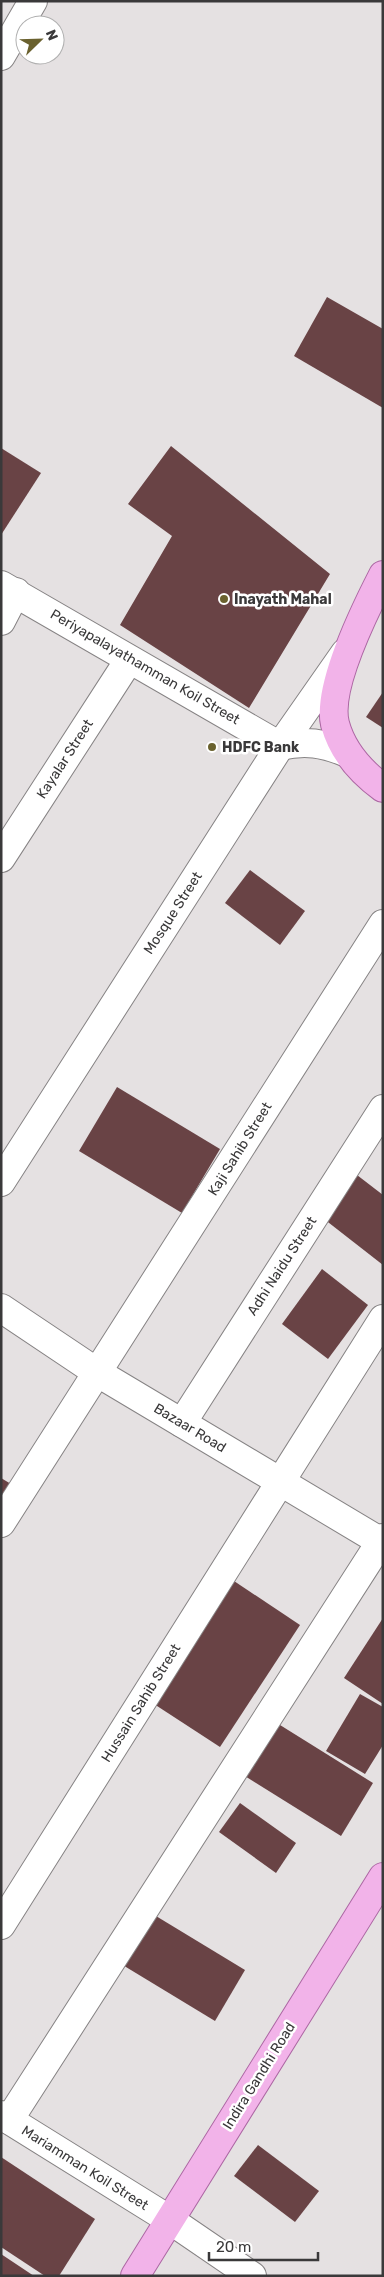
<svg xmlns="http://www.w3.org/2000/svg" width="384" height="2277" font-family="Rubik,sans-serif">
<rect width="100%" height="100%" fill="#e5e1e2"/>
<g fill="#694345">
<polygon points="327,297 383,329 383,408 294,356"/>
<polygon points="171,446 330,574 249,708 120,625 172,536 128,504"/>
<polygon points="1,448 41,473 1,535"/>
<polygon points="383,692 383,728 366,717"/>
<polygon points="250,870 305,911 280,945 225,903"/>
<polygon points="117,1087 220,1149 182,1213 79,1151"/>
<polygon points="357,1175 383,1195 383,1265 324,1219"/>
<polygon points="322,1269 368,1305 328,1359 282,1324"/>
<polygon points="1,1478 11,1484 1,1498"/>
<polygon points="234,1581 300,1625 220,1747 154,1704"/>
<polygon points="383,1618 383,1704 344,1678"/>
<polygon points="360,1694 383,1707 383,1745 365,1774 326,1751"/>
<polygon points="272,1720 373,1783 341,1836 240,1773"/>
<polygon points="240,1803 296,1843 276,1873 219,1832"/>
<polygon points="151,1913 245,1970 215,2021 121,1964"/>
<polygon points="258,2145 319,2191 295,2222 234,2176"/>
<polygon points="1,2157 95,2219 59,2276 45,2276 1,2247"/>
<polygon points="1,2254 34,2276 1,2276"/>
</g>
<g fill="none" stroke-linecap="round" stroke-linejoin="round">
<defs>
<g id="minor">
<polyline points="1,56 33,1"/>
<path d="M1 585 280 746C305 740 324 743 347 753"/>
<polyline points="1,621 16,592"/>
<polyline points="1,858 129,660"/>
<polyline points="1,1182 280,746 345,653"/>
<polyline points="182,1423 383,1109"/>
<polyline points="1,1523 383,924"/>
<polyline points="1,1925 383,1319"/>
<polyline points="1,2115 170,2220 252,2276"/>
<polyline points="9,2120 383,1538"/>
</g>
<polyline id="tertiary" points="1,1308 98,1373 383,1543"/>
<g id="primary">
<path d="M383 575C366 608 326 688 335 724 342 750 361 772 383 788"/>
<polyline points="135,2276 383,1877"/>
</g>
</defs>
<use href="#minor" stroke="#868384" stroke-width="30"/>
<use href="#tertiary" stroke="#868384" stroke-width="30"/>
<use href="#primary" stroke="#ac67a3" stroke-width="30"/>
<use href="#minor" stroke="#fff" stroke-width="28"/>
<use href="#tertiary" stroke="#fff" stroke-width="28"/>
<use href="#primary" stroke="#f2b3e9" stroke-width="28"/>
</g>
<g fill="#6a612e" stroke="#fff" stroke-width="2">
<circle cx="224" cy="599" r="5"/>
<circle cx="212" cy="747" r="5"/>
</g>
<g text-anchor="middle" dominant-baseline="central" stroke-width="5" stroke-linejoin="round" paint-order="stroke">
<g font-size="14" font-weight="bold" fill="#3a393a" stroke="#fff" text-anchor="start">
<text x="234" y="599">Inayath Mahal</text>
<text x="222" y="747">HDFC Bank</text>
</g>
<g font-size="14" fill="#3a393a" stroke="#fff">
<text transform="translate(145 667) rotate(30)">Periyapalayathamman Koil Street</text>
<text transform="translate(65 759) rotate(-57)">Kayalar Street</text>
<text transform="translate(173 913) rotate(-57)">Mosque Street</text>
<text transform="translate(240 1149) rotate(-58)">Kaji Sahib Street</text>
<text transform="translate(282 1266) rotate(-57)">Adhi Naidu Street</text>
<text transform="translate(190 1428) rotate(31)">Bazaar Road</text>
<text transform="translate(141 1703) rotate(-58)">Hussain Sahib Street</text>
<text transform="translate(259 2076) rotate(-58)">Indira Gandhi Road</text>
<text transform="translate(85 2168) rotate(32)">Mariamman Koil Street</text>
</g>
</g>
<rect width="384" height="2277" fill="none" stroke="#3a393a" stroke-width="5"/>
<g transform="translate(40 40) rotate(67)"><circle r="24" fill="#ffffff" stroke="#b0b0b0"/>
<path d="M0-4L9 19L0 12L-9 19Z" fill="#6a612e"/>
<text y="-8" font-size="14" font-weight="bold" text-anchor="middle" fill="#3a393a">N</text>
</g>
<path d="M209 2252v8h109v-8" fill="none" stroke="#3a393a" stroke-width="2.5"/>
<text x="216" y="2252" font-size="15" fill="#3a393a" stroke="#ffffff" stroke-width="4" paint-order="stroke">20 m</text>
</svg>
